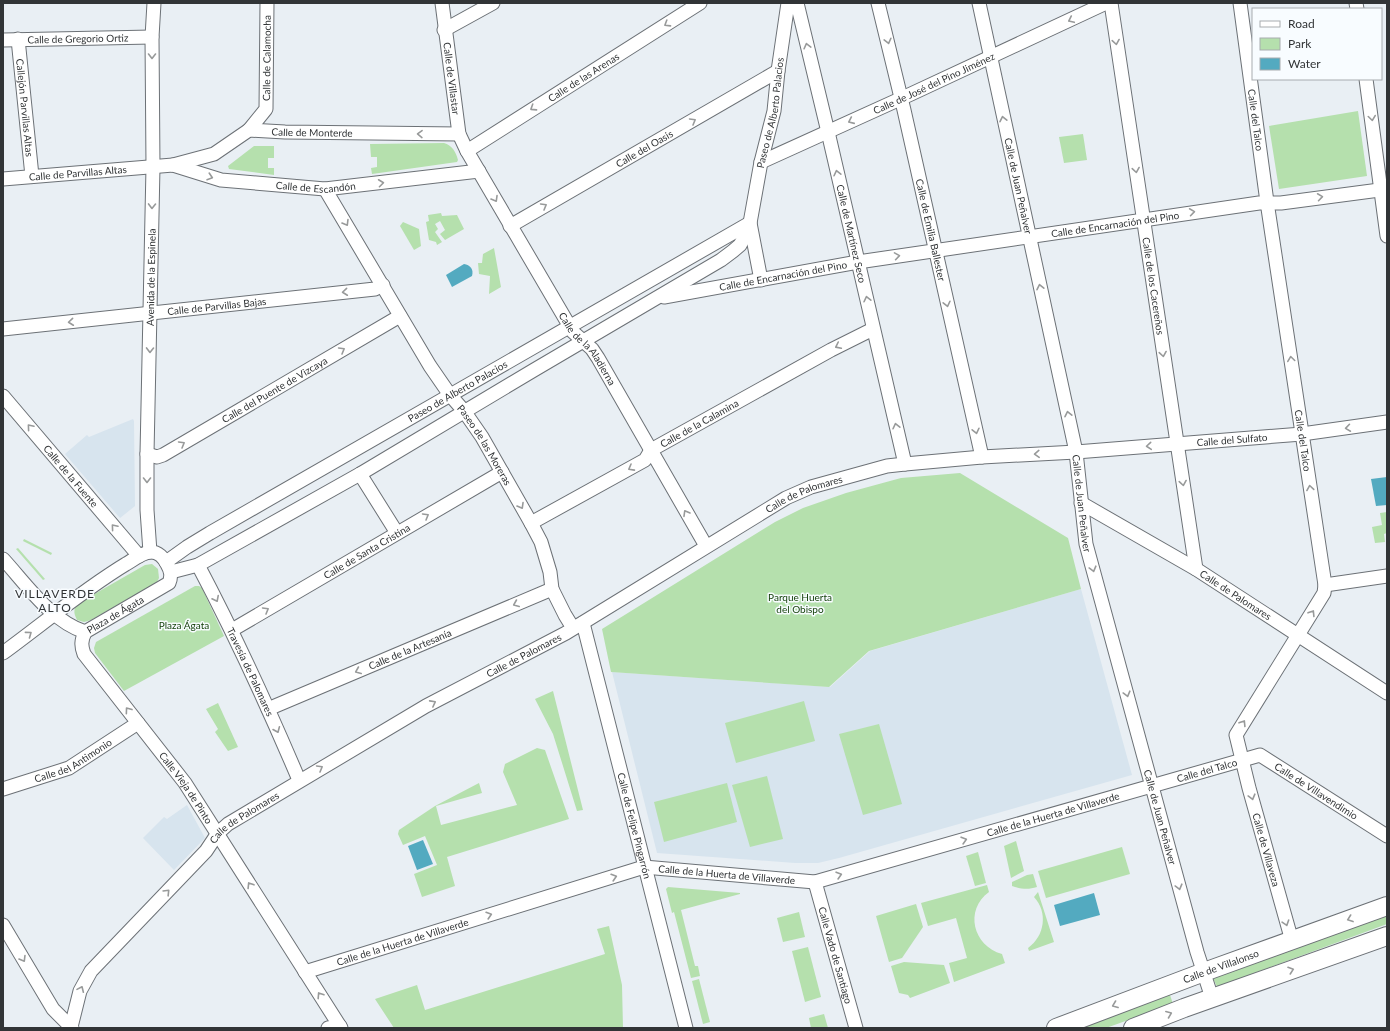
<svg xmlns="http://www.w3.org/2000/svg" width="1390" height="1031" font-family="Lato,sans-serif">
<rect width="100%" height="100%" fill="#e9eff4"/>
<g fill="#d7e4ee">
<polygon points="133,419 134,421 135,506 120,518 65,454 87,435 89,437"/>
<polygon points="1081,589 1132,775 839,858 818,863 795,863 657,853 612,672 830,687 870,651"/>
<polygon points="187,805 205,838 174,870 143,838 164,817 167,819"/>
</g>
<g fill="#b5e0ad">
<polygon points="1358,111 1367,176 1279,189 1269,126"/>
<polygon points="1083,134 1087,160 1064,163 1059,137"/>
<path d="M444 143C452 145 456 152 458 160L457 162 372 174 371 168 377 167V157H371L370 144Z"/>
<polygon points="254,146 274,146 274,158 268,158 268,168 274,168 274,175 229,169 228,166"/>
<polygon points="441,213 442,216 457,215 464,229 445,240 440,234 445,230 440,221 435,224 438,229 435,232 442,242 437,245 436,242 429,240 426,222 429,221 428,215"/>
<polygon points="403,222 419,229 421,246 414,250 400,226"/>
<polygon points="494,248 501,287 489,294 490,276 479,274 478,263 482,263 483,254"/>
<polygon points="960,473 1068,538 1081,589 869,651 829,687 611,672 602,629 775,522 803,508 846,493 901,478"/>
<polygon points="1387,512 1387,533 1384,534 1385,542 1375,543 1372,527 1382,525 1380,513"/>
<polygon points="24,539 52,553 51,555 23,541"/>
<polygon points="18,548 45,579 43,580 16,549"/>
<path d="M152 564 158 569 159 578 157 582 91 620 84 622 77 620C74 614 73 610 77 604L145 565Z"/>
<polygon points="195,586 199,586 202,588 224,636 124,691 95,653 94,648 96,642"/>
<polygon points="553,691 583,810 577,811 553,734 535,699"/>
<polygon points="804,701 815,741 736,763 725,723"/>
<polygon points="218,703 238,747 228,751 215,732 218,729 206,709"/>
<polygon points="879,724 902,804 863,815 839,734"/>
<polygon points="537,748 545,750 569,819 447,857 455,886 422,897 414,874 437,865 425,836 403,845 398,834 399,830 435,806 479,783 482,793 436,806 441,825 517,805 503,772 505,764"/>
<polygon points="767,776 783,839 750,847 732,785"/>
<polygon points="727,783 737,822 664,842 654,802"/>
<polygon points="1016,841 1024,871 1011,878 1004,846"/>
<polygon points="1122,847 1130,874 1046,898 1038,871"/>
<polygon points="978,852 986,883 975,886 966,856"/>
<path d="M1033 874 1037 887C1028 890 1021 889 1012 886V882L1027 875Z"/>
<path d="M987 885 989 892C964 910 973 946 1002 954L1005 963 954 982 949 963 967 958 956 918 928 926 921 903Z"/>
<polygon points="668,887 740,893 740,894 681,910 695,966 698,966 700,976 691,978 674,912 672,913 666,889"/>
<path d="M1038 892 1054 942 1029 951 1028 948C1045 936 1048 912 1034 897Z"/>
<polygon points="916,904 923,927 902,958 889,962 876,916"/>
<polygon points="799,912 805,937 783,942 777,918"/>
<polygon points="1387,914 1387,924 1217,987 1213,978"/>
<polygon points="609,926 622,985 623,1028 394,1028 375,999 417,985 425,1010 605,954 597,929"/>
<polygon points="808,947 821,997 805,1002 792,951"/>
<polygon points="904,962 944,965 950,983 910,998 908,995 899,993 891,966"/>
<polygon points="699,979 710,1022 703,1024 692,981"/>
<polygon points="1170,995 1173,1004 1106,1028 1079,1028"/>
<polygon points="824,1014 828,1028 811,1028 809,1018"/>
</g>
<g fill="#53aac0">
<path d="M464 264C470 265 474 269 472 276L452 287 446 275Z"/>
<polygon points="1387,477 1387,505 1376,506 1371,479"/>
<polygon points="423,840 433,864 417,870 408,846"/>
<polygon points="1094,893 1100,915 1060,926 1054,905"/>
</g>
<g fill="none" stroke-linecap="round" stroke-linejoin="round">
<defs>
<g id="street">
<path id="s1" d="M442 3 459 134 467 151 573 332 592 349 598 358 706 546"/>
<path id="s2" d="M797 3 828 132 905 464"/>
<path id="s3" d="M878 3 904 110 982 457"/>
<path id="s4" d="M979 3 1076 452 1086 544 1197 952 1212 998"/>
<path id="s5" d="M1111 3 1196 569"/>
<path id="s6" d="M1240 3 1267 202 1325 585 1324 593 1236 735 1249 788 1292 941"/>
<polyline points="1356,3 1357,9"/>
<polyline points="444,30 493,3"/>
<path id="s7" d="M18 39 32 176"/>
<path id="s8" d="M3 40 152 37"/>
<polyline points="1366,79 1387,236"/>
<path id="s9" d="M249 130 266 109 267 3"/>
<path id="s10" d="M467 151 700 3"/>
<path id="s11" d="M761 162 911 94 1106 3"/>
<path id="s12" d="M173 165 214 154 249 130 285 132 459 134"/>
<path id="s13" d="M3 179 173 165 221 180 325 189 479 171"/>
<path id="s14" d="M325 189 430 366 450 395 464 411 482 437 531 523 541 542 550 572 552 589 565 615 573 628"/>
<path id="s15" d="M510 226 778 71"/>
<path id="s16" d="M664 297 858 262 1259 203H1281L1387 189"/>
<path id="s17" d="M3 329 375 289 383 285"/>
<path id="s18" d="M3 396 139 556"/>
<path id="s19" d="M147 454 157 457 163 455 400 316"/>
<polyline points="360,474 397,533"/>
<path id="s20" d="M1081 503 1196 569 1387 693"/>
<path id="s21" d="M531 523 645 460 651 450 831 350 873 329"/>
<path id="s22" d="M150 552 147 510V454L153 167 152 37 154 3"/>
<path id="s23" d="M3 559C26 584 51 621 85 632L169 583C172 576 171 571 167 564 164 558 158 552 151 552 143 552 133 560 126 564 83 590 44 623 3 653"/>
<path id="s24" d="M166 562 187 547 210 533 750 223 761 280"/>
<path id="s25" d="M198 565C235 635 268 707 299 780"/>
<path id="s26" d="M171 572 198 565 360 474 534 370 721 260 733 251 740 245 745 236 750 223 761 162 774 111 778 71 788 3"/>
<polyline points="1325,585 1387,576"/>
<path id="s27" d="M583 623 686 1028"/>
<path id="s28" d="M232 630 502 472"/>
<path id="s29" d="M85 632C81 641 81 646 84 654L185 783 341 1028"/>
<path id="s30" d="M268 709 552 589"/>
<path id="s31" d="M3 789 69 768 138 723"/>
<path id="s32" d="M815 882 856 1028"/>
<polyline points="3,925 53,1009 72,1028"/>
<path id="s33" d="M305 972 644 867 815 882 1260 755 1387 836"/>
<path id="s34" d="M71 1027 80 991 91 971 206 851 218 833 228 824 426 706 566 633 786 498 811 487 887 466 905 464 982 457 1076 452 1302 434 1387 422"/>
<polyline points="328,1028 340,1026"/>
</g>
<g id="secondary">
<path id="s35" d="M1056 1028 1204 972 1387 906"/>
<polyline points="1133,1028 1184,1008 1387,936"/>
</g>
</defs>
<use href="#street" stroke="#6c7176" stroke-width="15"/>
<use href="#secondary" stroke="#6c7176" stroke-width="20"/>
<use href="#street" stroke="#fff" stroke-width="13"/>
<use href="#secondary" stroke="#fff" stroke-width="18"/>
</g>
<defs><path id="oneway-chevron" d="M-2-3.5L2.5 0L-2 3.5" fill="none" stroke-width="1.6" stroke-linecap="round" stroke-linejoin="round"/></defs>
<g stroke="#989a9a">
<use href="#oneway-chevron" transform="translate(1071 20) rotate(155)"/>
<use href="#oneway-chevron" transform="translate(667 24) rotate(148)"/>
<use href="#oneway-chevron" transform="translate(888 41) rotate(76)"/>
<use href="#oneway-chevron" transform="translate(1116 42) rotate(81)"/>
<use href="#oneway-chevron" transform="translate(807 46) rotate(-104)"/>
<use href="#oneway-chevron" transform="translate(152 56) rotate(90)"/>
<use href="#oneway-chevron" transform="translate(533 108) rotate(147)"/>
<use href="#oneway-chevron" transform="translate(1372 118) rotate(82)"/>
<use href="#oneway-chevron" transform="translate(1003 119) rotate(-102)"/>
<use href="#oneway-chevron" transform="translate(693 121) rotate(-30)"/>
<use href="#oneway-chevron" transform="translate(851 121) rotate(156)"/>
<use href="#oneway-chevron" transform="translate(420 134) rotate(-179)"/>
<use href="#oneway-chevron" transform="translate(1136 170) rotate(81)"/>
<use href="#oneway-chevron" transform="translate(837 173) rotate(-103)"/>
<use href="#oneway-chevron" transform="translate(210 177) rotate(18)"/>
<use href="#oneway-chevron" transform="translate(381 183) rotate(-7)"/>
<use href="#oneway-chevron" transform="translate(1320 197) rotate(-8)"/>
<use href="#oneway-chevron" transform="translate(495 199) rotate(60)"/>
<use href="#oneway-chevron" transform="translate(152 206) rotate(91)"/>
<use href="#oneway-chevron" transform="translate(544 206) rotate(-30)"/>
<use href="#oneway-chevron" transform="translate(1192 212) rotate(-8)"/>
<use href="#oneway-chevron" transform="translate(346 223) rotate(59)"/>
<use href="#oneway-chevron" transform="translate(897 256) rotate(-9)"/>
<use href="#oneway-chevron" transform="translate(1040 287) rotate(-102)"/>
<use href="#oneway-chevron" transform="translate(345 292) rotate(174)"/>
<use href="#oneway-chevron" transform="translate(867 299) rotate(-103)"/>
<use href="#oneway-chevron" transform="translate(947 304) rotate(77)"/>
<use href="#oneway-chevron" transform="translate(71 322) rotate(174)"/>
<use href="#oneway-chevron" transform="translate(838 346) rotate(154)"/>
<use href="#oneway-chevron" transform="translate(150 350) rotate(91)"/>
<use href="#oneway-chevron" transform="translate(342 350) rotate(-30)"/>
<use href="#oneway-chevron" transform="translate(1163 354) rotate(81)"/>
<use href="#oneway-chevron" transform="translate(1291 359) rotate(-98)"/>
<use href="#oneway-chevron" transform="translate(1068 414) rotate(-102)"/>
<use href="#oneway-chevron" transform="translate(896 426) rotate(-103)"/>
<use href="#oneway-chevron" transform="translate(30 427) rotate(-130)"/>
<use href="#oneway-chevron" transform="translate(1348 428) rotate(172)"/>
<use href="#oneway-chevron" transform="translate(976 431) rotate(77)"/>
<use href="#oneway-chevron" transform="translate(182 444) rotate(-30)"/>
<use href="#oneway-chevron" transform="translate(1149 446) rotate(175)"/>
<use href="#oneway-chevron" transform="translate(1037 454) rotate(177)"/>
<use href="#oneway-chevron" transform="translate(631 468) rotate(151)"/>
<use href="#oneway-chevron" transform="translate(147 480) rotate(90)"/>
<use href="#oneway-chevron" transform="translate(1183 483) rotate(81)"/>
<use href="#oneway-chevron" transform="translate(1310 488) rotate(-99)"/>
<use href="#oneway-chevron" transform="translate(521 506) rotate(60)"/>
<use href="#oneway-chevron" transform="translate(686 513) rotate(-120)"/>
<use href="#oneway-chevron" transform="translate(426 516) rotate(-30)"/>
<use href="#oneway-chevron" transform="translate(114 527) rotate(-130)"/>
<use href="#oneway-chevron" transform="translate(1093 569) rotate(75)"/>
<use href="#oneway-chevron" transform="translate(216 599) rotate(63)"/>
<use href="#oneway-chevron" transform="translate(516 604) rotate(157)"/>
<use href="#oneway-chevron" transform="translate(266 610) rotate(-30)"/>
<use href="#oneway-chevron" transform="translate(1312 613) rotate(-58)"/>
<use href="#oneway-chevron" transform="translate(29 634) rotate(-36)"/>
<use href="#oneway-chevron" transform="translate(358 671) rotate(157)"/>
<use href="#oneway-chevron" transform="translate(1127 694) rotate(75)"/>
<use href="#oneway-chevron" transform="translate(433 703) rotate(-28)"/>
<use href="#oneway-chevron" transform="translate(128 710) rotate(-126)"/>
<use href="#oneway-chevron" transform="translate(1243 723) rotate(-58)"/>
<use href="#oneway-chevron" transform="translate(277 730) rotate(67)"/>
<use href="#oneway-chevron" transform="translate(320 768) rotate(-30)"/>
<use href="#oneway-chevron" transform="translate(1252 797) rotate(75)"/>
<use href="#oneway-chevron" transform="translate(964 840) rotate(-16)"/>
<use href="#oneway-chevron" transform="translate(839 875) rotate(-16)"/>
<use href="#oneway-chevron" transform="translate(614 877) rotate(-17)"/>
<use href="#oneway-chevron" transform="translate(250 885) rotate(-122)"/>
<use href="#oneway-chevron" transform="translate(1179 887) rotate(75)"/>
<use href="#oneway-chevron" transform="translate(167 892) rotate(-46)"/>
<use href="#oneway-chevron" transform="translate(489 915) rotate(-17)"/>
<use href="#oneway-chevron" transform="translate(1350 919) rotate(160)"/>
<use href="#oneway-chevron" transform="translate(1286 923) rotate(72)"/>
<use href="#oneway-chevron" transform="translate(23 959) rotate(59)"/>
<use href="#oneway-chevron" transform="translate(1291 970) rotate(-19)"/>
<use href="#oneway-chevron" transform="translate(81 989) rotate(-66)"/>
<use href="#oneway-chevron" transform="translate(320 995) rotate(-123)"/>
<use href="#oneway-chevron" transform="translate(1115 1005) rotate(159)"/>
<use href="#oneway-chevron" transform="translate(1169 1014) rotate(-22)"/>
</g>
<g text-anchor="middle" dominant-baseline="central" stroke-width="3" stroke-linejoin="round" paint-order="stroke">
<g font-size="10" fill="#313436" stroke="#f8fcff">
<text stroke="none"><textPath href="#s8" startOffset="75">Calle de Gregorio Ortiz</textPath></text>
<text stroke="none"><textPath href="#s9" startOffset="78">Calle de Calamocha</textPath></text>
<text stroke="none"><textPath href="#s10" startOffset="138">Calle de las Arenas</textPath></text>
<text stroke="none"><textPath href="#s1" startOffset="76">Calle de Villastar</textPath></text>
<text stroke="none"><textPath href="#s11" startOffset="190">Calle de José del Pino Jiménez</textPath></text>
<text stroke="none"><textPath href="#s7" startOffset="69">Callejón Parvillas Altas</textPath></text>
<text stroke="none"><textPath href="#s26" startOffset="794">Paseo de Alberto Palacios</textPath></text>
<text stroke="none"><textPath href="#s6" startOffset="118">Calle del Talco</textPath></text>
<text stroke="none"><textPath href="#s12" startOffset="148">Calle de Monterde</textPath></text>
<text stroke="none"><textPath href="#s15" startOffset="155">Calle del Oasis</textPath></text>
<text stroke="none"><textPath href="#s13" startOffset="75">Calle de Parvillas Altas</textPath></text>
<text stroke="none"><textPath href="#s13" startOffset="316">Calle de Escandón</textPath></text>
<text stroke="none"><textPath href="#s4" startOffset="187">Calle de Juan Peñalver</textPath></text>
<text stroke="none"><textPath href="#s16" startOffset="457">Calle de Encarnación del Pino</textPath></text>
<text stroke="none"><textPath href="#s3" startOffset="233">Calle de Emilia Ballester</textPath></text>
<text stroke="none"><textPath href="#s2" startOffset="237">Calle de Martínez Seco</textPath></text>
<text stroke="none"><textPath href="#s16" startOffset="121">Calle de Encarnación del Pino</textPath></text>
<text stroke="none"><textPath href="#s22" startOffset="275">Avenida de la Espinela</textPath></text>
<text stroke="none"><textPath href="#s5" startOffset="286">Calle de los Cacereños</textPath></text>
<text stroke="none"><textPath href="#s17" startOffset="215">Calle de Parvillas Bajas</textPath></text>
<text stroke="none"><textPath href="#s1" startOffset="383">Calle de la Aladierna</textPath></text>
<text stroke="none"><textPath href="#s19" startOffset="146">Calle del Puente de Vizcaya</textPath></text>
<text stroke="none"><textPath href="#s24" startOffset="338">Paseo de Alberto Palacios</textPath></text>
<text stroke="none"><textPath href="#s21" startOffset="197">Calle de la Calamina</textPath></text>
<text stroke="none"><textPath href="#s34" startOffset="1360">Calle del Sulfato</textPath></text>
<text stroke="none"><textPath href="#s6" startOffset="442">Calle del Talco</textPath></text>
<text stroke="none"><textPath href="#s14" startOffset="302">Paseo de las Moreras</textPath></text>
<text stroke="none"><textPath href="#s18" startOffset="105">Calle de la Fuente</textPath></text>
<text stroke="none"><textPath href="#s34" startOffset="926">Calle de Palomares</textPath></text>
<text stroke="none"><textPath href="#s4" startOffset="511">Calle de Juan Peñalver</textPath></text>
<text stroke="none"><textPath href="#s28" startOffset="156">Calle de Santa Cristina</textPath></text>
<text stroke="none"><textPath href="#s20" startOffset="180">Calle de Palomares</textPath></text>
<text stroke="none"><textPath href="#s23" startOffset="146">Plaza de Ágata</textPath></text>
<text stroke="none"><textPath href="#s30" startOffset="154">Calle de la Artesanía</textPath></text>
<text stroke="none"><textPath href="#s34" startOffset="602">Calle de Palomares</textPath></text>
<text stroke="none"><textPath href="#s25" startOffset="119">Travesía de Palomares</textPath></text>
<text stroke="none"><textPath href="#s31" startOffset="76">Calle del Antimonio</textPath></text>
<text stroke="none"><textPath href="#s33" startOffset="934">Calle del Talco</textPath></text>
<text stroke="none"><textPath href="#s29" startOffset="191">Calle Vieja de Pinto</textPath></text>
<text stroke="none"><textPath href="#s33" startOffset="1056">Calle de Villavendimio</textPath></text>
<text stroke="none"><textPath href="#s33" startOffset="774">Calle de la Huerta de Villaverde</textPath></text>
<text stroke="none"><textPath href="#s4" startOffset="835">Calle de Juan Peñalver</textPath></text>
<text stroke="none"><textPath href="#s34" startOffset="278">Calle de Palomares</textPath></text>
<text stroke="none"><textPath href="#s27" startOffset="209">Calle de Felipe Pingarrón</textPath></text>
<text stroke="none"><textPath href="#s6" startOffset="882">Calle de Villaveza</textPath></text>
<text stroke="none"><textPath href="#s33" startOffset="438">Calle de la Huerta de Villaverde</textPath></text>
<text stroke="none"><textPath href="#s33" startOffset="102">Calle de la Huerta de Villaverde</textPath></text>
<text stroke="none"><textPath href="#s32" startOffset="76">Calle Vado de Santiago</textPath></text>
<text stroke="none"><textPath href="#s35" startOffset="176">Calle de Villalonso</textPath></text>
</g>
<g font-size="10" fill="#16430d" stroke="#f8fcff">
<text x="800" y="597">Parque Huerta<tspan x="800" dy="12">del Obispo</tspan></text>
<text x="184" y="625">Plaza Ágata</text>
</g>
<g font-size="12" letter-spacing="1" fill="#313436" stroke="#f8fcff">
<text x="55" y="593">VILLAVERDE<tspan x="55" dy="14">ALTO</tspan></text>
</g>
</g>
<rect width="1390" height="1031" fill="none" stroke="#313436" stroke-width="8"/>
<rect x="1252" y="8" width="130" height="72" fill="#f8fcff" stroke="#a8acaf"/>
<rect x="1260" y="21" width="20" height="6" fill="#ffffff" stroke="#a8acaf"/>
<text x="1288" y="28" font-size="12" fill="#313436">Road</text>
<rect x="1260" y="38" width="20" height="12" fill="#b5e0ad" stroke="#a8acaf"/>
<text x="1288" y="48" font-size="12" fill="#313436">Park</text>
<rect x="1260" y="58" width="20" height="12" fill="#53aac0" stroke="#a8acaf"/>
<text x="1288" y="68" font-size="12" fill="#313436">Water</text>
</svg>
